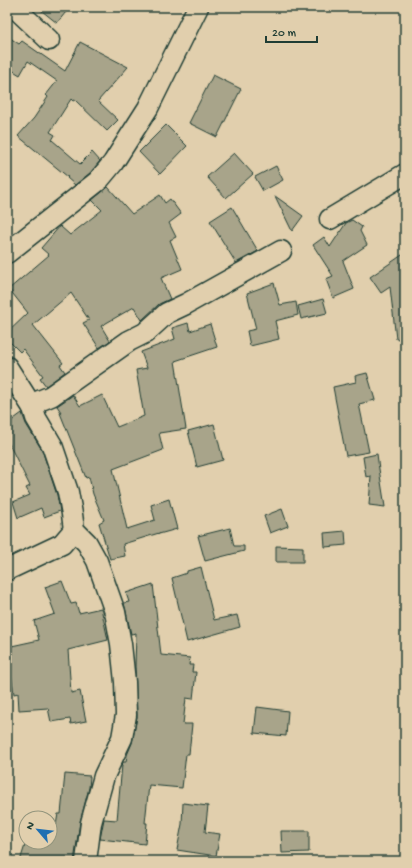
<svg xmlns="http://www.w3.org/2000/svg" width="412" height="868" font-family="'Gochi Hand',sans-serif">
<rect width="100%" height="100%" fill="#e1cfad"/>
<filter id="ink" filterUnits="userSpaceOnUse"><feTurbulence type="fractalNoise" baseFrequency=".025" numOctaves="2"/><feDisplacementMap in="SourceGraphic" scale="8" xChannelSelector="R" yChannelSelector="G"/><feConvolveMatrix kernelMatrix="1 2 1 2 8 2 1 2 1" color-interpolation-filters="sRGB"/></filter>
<g filter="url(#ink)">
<g fill="#a8a48a" stroke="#1f3d34">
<polygon points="37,7 70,7 57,23"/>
<polygon points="7,36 19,44 22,41 65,71 80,42 128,67 98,101 118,120 107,131 75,100 73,101 71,99 50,132 55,135 52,140 80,164 92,152 100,161 90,173 75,185 67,178 68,177 18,136 34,118 48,97 46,95 57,81 28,61 20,75 7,67"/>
<polygon points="213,75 241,89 217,137 189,123"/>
<polygon points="166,125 187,146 160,174 139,152"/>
<polygon points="234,153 253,174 226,198 207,177"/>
<polygon points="276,166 283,180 263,191 255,177"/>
<polygon points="108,187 132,214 160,195 165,203 170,199 181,214 169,223 176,237 170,240 182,269 161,278 170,299 159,304 142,320 134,307 101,326 110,341 99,348 83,323 89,320 71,293 33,325 63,363 60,365 65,372 46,386 40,378 43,376 23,349 20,352 7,339 7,333 28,313 9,289 49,255 41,248 60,226 70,235 102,210 92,200"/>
<polygon points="275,196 303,216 292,231"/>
<polygon points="232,207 258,251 236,263 210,221"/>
<polygon points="352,220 362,227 360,231 367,245 343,261 354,289 333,298 326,279 333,276 313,245 324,237 330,247 346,223"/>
<polygon points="405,253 405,338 396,339 390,287 381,293 370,277"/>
<polygon points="274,283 280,305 296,302 298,315 275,321 279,339 250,346 247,331 256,329 247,293"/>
<polygon points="323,299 327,313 301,319 298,306"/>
<polygon points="188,323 190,331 210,324 217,347 175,361 186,429 159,433 163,450 113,469 127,529 155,520 151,505 169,499 177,529 159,534 159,533 123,544 125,556 110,559 99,523 104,520 93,494 89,477 86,478 60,413 61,412 57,406 73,395 80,406 102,395 117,427 144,416 136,370 147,368 141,352 175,339 172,328"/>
<polygon points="367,373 375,400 359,404 369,452 346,456 333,387 356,382 355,376"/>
<polygon points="22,413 26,424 42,450 57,495 60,511 44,517 41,508 18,518 13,502 30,495 26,488 30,486 7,440 7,424"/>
<polygon points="214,424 223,460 197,467 188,431"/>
<polygon points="377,454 379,469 385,507 369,505 371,476 366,477 363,457"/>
<polygon points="282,509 288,526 270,533 264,516"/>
<polygon points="230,528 234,546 244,546 244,551 205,561 198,536"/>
<polygon points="345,531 346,545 325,547 324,533"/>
<polygon points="276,546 303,547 303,562 276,562"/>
<polygon points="201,567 214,620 237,615 240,627 187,642 172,578 187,573 187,571"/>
<polygon points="62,581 71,604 76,603 79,613 101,608 108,640 68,650 71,693 80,691 86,721 71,724 70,719 51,722 48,708 19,710 18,693 14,694 10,667 7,667 7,647 39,640 34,621 55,614 45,587"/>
<polygon points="153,584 161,655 190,658 189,665 193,665 192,672 196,672 193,699 186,698 183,724 192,724 189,754 186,754 182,788 149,785 145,823 147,823 145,844 100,839 104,819 117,820 122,765 123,762 126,762 127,755 132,743 137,717 135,667 136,633 131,634 124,603 129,602 126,593"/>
<polygon points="257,707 288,711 286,736 254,733"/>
<polygon points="65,774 90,776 89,788 80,822 74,861 20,861 26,842 50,842 50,835 54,836 58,814 61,814"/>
<polygon points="183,803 208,806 205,832 220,834 216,856 177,850 182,824"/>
<polygon points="281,831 309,831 309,852 282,853"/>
</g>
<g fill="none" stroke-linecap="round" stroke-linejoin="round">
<defs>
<g id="street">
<polyline points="14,7 49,40"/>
<polyline points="330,219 405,174"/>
<polyline points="7,253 98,181 113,163 148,108 198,7"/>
<polyline points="7,367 33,408"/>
<polyline points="7,570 62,544 74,530"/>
<polyline points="86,861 91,823 104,776 122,738 126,715 125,682 121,644 115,612 97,561 87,543 74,530 72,514 68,492 52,445 36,418 33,408 39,401 51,396 129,341 145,333 167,313 186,304 281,251"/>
</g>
</defs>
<use href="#street" stroke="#1f3d34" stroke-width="23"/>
<use href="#street" stroke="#e1cfad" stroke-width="20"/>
</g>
</g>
<rect width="412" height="868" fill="none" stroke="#e1cfad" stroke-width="24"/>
<rect x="12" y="12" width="388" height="844" fill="none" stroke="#1f3d34" stroke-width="1.5" filter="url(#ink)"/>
<g transform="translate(38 830) rotate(298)"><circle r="19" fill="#e1cfad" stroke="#93957d"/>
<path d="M0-3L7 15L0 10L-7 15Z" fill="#1f6fb2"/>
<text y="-6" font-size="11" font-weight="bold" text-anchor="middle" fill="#1f3d34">N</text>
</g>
<path d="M266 36v6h51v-6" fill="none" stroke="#1f3d34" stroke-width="2"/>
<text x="272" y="36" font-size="12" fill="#1f3d34" stroke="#e1cfad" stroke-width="3" paint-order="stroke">20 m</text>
</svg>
